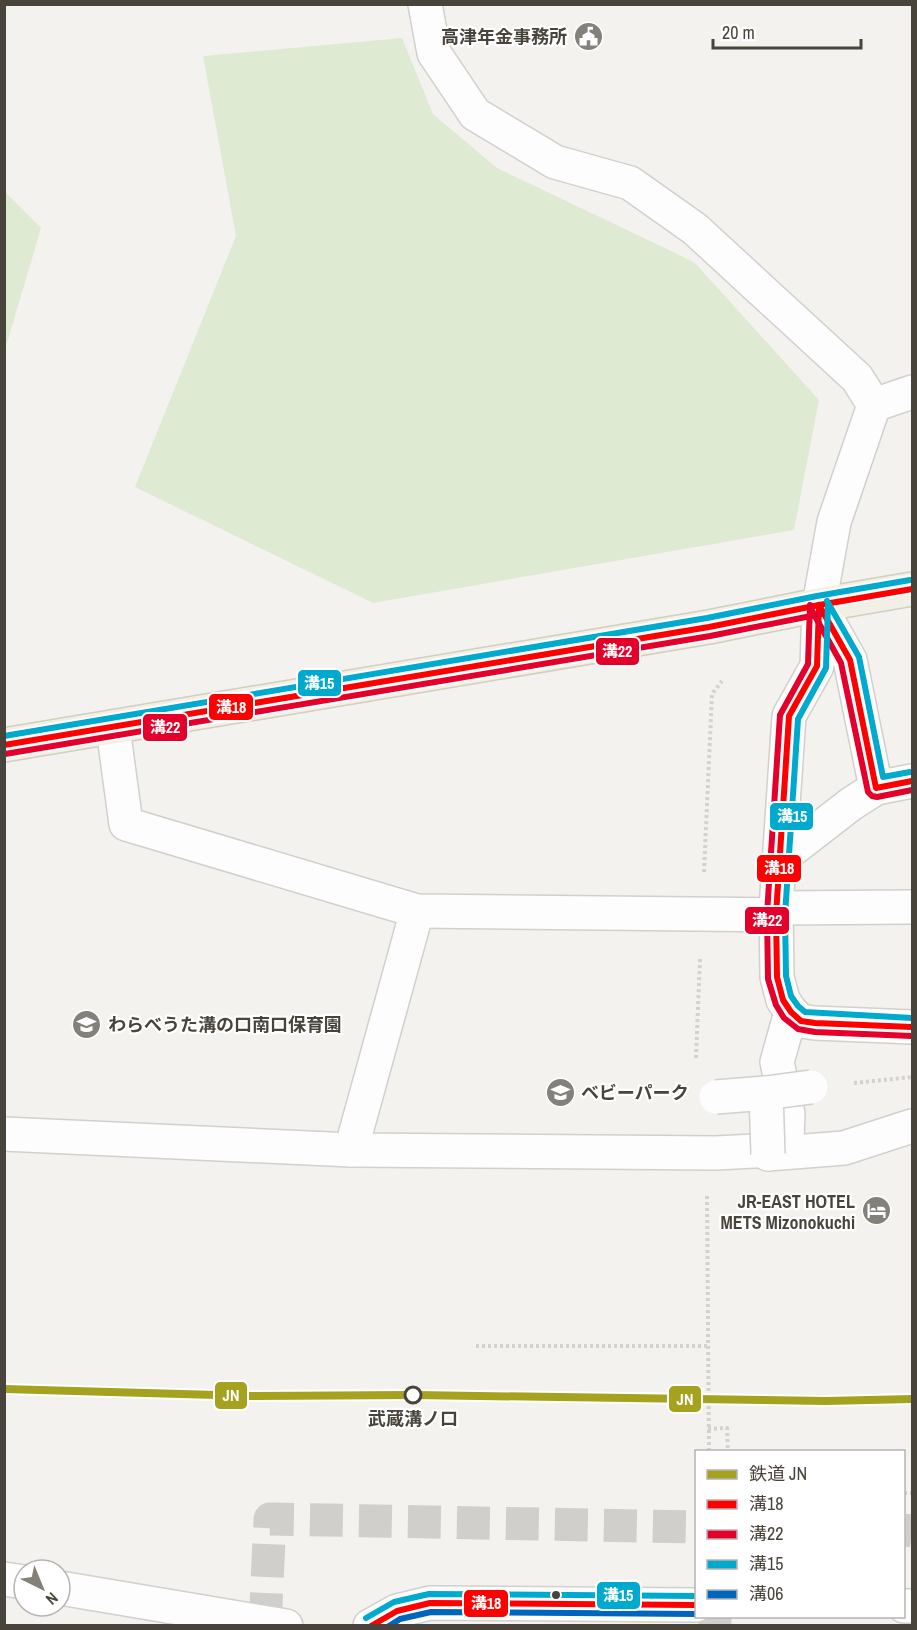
<svg xmlns="http://www.w3.org/2000/svg" width="917" height="1630" font-family="'Archivo Narrow','Noto Sans JP',sans-serif">
<rect width="100%" height="100%" fill="#f3f2ef"/>
<g fill="#dfead2">
<polygon points="402,38 433,114 497,168 694,262 819,400 794,530 373,603 135,487 236,236 203,56"/>
<polygon points="5,192 41,228 7,343 5,344"/>
</g>
<g fill="none" stroke-linecap="round" stroke-linejoin="round">
<g stroke="#d1cfcb" stroke-width="33" stroke-dasharray="33 16" stroke-linecap="butt">
<polyline points="904,1530 912,1531"/>
<polyline points="715,1616 715,1626"/>
<polyline points="265,1626 270,1519 696,1527"/>
</g>
<defs>
<g id="minor">
<polyline points="425,4 434,53 475,114 555,162 630,183 695,229 857,378 874,405 834,522 819,605 817,666 789,716 776,908 777,977 783,1000 791,1012 801,1021 815,1023 912,1027"/>
<polyline points="874,405 912,392"/>
<polyline points="820,607 850,660 876,788 912,781"/>
<polyline points="113,728 126,824 417,911 776,915"/>
<polyline points="780,859 851,804 876,788"/>
<polyline points="776,908 912,907"/>
<polyline points="4,1134 351,1150 716,1153 774,1150 787,1138 788,1114 777,1062 791,1012"/>
<polyline points="351,1150 417,911"/>
<polyline points="768,1154 844,1148 912,1126"/>
<polyline points="4,1579 24,1582"/>
<polyline points="60,1588 286,1626"/>
<polyline points="904,1606 912,1606"/>
<polyline points="370,1626 397,1611 430,1603 696,1605"/>
</g>
<polyline id="major" points="4,745 709,627 819,605 912,589"/>
</defs>
<use href="#minor" stroke="#d1d0cc" stroke-width="36"/>
<use href="#major" stroke="#d3cebe" stroke-width="36"/>
<g stroke="#d3d2cd" stroke-width="4" stroke-dasharray="3 3" stroke-linecap="butt">
<polyline points="704,872 712,694 722,681"/>
<polyline points="696,1058 700,958"/>
<polyline points="854,1083 912,1077"/>
<polyline points="707,1196 709,1452"/>
<polyline points="476,1346 707,1346"/>
<polyline points="708,1429 727,1428 728,1452"/>
<polyline points="904,1493 912,1493"/>
</g>
<use href="#minor" stroke="#fdfdfd" stroke-width="33"/>
<use href="#major" stroke="#f1efe6" stroke-width="33"/>
<defs>
<g id="minor-bridge">
<polyline points="766,1093 768,1154"/>
<polyline points="716,1097 766,1093 811,1087"/>
</g>
</defs>
<use href="#minor-bridge" stroke="#d1d0cc" stroke-width="36" stroke-linecap="butt"/>
<use href="#minor-bridge" stroke="#fdfdfd" stroke-width="33"/>
<defs>
<g id="bus-1">
<polyline points="819,605 817,666 789,716 776,915 777,977 783,1000 791,1012 801,1021 815,1023 912,1027"/>
<polyline points="819,605 850,660 876,788 912,781"/>
<polyline points="4,745 709,627 819,605 912,589"/>
<polyline points="371,1626 397,1611 430,1603 696,1605"/>
</g>
<g id="bus-2">
<polyline points="810,605 808,664 780,715 767,914 768,979 776,1005 784,1018 798,1029 815,1032 912,1036"/>
<polyline points="811,609 841,663 868,792 872,796 877,797 912,790"/>
<polyline points="5,754 710,636 821,614"/>
</g>
<g id="bus-3">
<polyline points="827,601 859,657 883,777 910,772"/>
<polyline points="828,605 826,668 798,719 785,915 786,976 791,996 798,1006 805,1012 912,1018"/>
<polyline points="4,736 707,618 817,596 910,580"/>
<polyline points="366,1618 394,1602 429,1594 696,1596"/>
</g>
<polyline id="bus-4" points="389,1626 400,1619 431,1612 696,1614"/>
</defs>
<use href="#bus-1" stroke="#fff" stroke-width="10"/>
<use href="#bus-2" stroke="#fff" stroke-width="10"/>
<use href="#bus-3" stroke="#fff" stroke-width="10"/>
<use href="#bus-4" stroke="#fff" stroke-width="10"/>
<use href="#bus-1" stroke="#f00" stroke-width="6"/>
<use href="#bus-2" stroke="#e4002b" stroke-width="6"/>
<use href="#bus-3" stroke="#00a9ce" stroke-width="6"/>
<use href="#bus-4" stroke="#0065bd" stroke-width="6"/>
<defs>
<polyline id="rail-1" points="4,1389 252,1396 414,1395 826,1401 912,1399"/>
</defs>
<use href="#rail-1" stroke="#fff" stroke-width="12"/>
<use href="#rail-1" stroke="#a4a21e" stroke-width="8"/>
</g>
<defs>
<symbol id="civic-disc" viewBox="-11 -11 22 22"><circle r="9.5" fill="#84817a" stroke="#fff"/><path d="M-.6-6.5H3V-4.5H.6V-3L4-1V1h2V6H-6V1h2V-1L-.6-3ZM-1.2 2.5V6h2.4V2.5Z" fill="#fff"/></symbol>
<symbol id="school-disc" viewBox="-11 -11 22 22"><circle r="9.5" fill="#84817a" stroke="#fff"/><path d="M0-5L7-2L0 1L-7-2ZM-4 1L0 2.5L4 1V4Q0 6-4 4Z" fill="#fff"/></symbol>
<symbol id="hotel-disc" viewBox="-11 -11 22 22"><circle r="9.5" fill="#84817a" stroke="#fff"/><path d="M-6-4.5h1.5V1H6V5H4.5V3h-9V5H-6ZM-4 0a1.8 1.8 0 1 1 3.6 0ZM.5 0V-2.5h3Q6-2.5 6 0Z" fill="#fff"/></symbol>
</defs>
<g fill-rule="evenodd">
<use href="#civic-disc" x="572" y="20" width="33" height="33"/>
<use href="#school-disc" x="70" y="1008" width="33" height="33"/>
<use href="#school-disc" x="544" y="1076" width="33" height="33"/>
<use href="#hotel-disc" x="860" y="1194" width="33" height="33"/>
</g>
<circle fill="#fff" stroke="#49443b" stroke-width="3" cx="413" cy="1395" r="8"/>
<circle fill="#49443b" stroke="#fff" stroke-width="2" cx="556" cy="1595" r="5"/>
<g text-anchor="middle" dominant-baseline="central" stroke-width="4.5" stroke-linejoin="round" paint-order="stroke">
<g font-size="18" font-weight="bold" fill="#49443b" stroke="#fff" text-anchor="end">
<text x="567" y="36">高津年金事務所</text>
<text x="108" y="1024" text-anchor="start">わらべうた溝の口南口保育園</text>
<text x="581" y="1092" text-anchor="start">ベビーパーク</text>
<text x="855" y="1201">JR-EAST HOTEL<tspan x="855" dy="21">METS Mizonokuchi</tspan></text>
</g>
<g font-size="18" font-weight="bold" fill="#49443b" stroke="#fff">
<text x="413" y="1418">武蔵溝ノ口</text>
</g>
</g>
<g stroke="#fff" stroke-width="2">
<rect x="595" y="637" width="45" height="29" rx="6" fill="#e4002b"/>
<rect x="297" y="669" width="45" height="28" rx="6" fill="#00a9ce"/>
<rect x="208" y="693" width="46" height="28" rx="6" fill="#f00"/>
<rect x="142" y="713" width="46" height="29" rx="6" fill="#e4002b"/>
<rect x="769" y="802" width="45" height="29" rx="6" fill="#00a9ce"/>
<rect x="756" y="854" width="46" height="29" rx="6" fill="#f00"/>
<rect x="744" y="906" width="46" height="29" rx="6" fill="#e4002b"/>
<rect x="214" y="1381" width="34" height="29" rx="6" fill="#a4a21e"/>
<rect x="668" y="1385" width="34" height="28" rx="6" fill="#a4a21e"/>
<rect x="596" y="1581" width="45" height="29" rx="6" fill="#00a9ce"/>
<rect x="463" y="1589" width="46" height="29" rx="6" fill="#f00"/>
</g>
<g font-size="16" text-anchor="middle" font-weight="bold" fill="#fff">
<text x="617" y="657">溝22</text>
<text x="319" y="689">溝15</text>
<text x="231" y="713">溝18</text>
<text x="165" y="733">溝22</text>
<text x="792" y="822">溝15</text>
<text x="779" y="874">溝18</text>
<text x="767" y="926">溝22</text>
<text x="231" y="1401">JN</text>
<text x="685" y="1405">JN</text>
<text x="618" y="1601">溝15</text>
<text x="486" y="1609">溝18</text>
</g>
<rect width="917" height="1630" fill="none" stroke="#49443b" stroke-width="12"/>
<rect x="695" y="1450" width="210" height="168" fill="#ffffff" stroke="#b6b4b1" stroke-width="1.5"/>
<rect x="707" y="1470" width="30" height="9" fill="#a4a21e" stroke="#b6b4b1" stroke-width="1.5"/>
<text x="749" y="1480" font-size="18" fill="#49443b">鉄道 JN</text>
<rect x="707" y="1500" width="30" height="9" fill="#ff0000" stroke="#b6b4b1" stroke-width="1.5"/>
<text x="749" y="1510" font-size="18" fill="#49443b">溝18</text>
<rect x="707" y="1530" width="30" height="9" fill="#e4002b" stroke="#b6b4b1" stroke-width="1.5"/>
<text x="749" y="1540" font-size="18" fill="#49443b">溝22</text>
<rect x="707" y="1560" width="30" height="9" fill="#00a9ce" stroke="#b6b4b1" stroke-width="1.5"/>
<text x="749" y="1570" font-size="18" fill="#49443b">溝15</text>
<rect x="707" y="1590" width="30" height="9" fill="#0065bd" stroke="#b6b4b1" stroke-width="1.5"/>
<text x="749" y="1600" font-size="18" fill="#49443b">溝06</text>
<g transform="translate(42 1588) rotate(137)"><circle r="28" fill="#ffffff" stroke="#b6b4b1" stroke-width="1.5"/>
<path d="M0-4.5L10 22L0 15L-10 22Z" fill="#84817a"/>
<text y="-9" font-size="16" font-weight="bold" text-anchor="middle" fill="#49443b">N</text>
</g>
<path d="M713 39v9h148v-9" fill="none" stroke="#49443b" stroke-width="3"/>
<text x="722" y="39" font-size="18" fill="#49443b" stroke="#ffffff" stroke-width="4.5" paint-order="stroke">20 m</text>
</svg>
